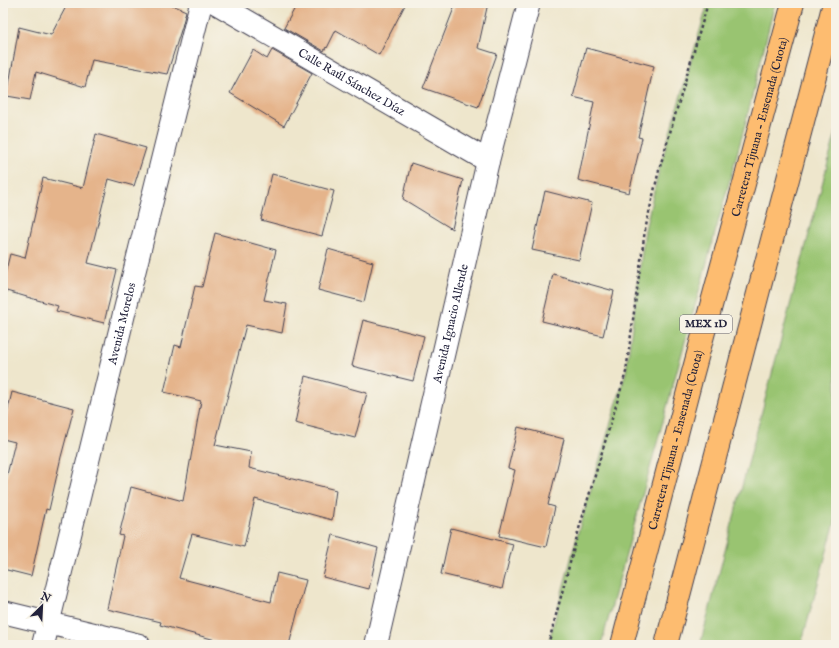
<svg xmlns="http://www.w3.org/2000/svg" width="839" height="648" font-family="'IM FELL English',serif">
<rect width="100%" height="100%" fill="#f7f3e8"/>
<filter id="ink" filterUnits="userSpaceOnUse"><feTurbulence type="fractalNoise" baseFrequency=".025" numOctaves="2"/><feDisplacementMap in="SourceGraphic" scale="8" xChannelSelector="R" yChannelSelector="G"/><feConvolveMatrix kernelMatrix="1 2 1 2 8 2 1 2 1" color-interpolation-filters="sRGB"/></filter>
<filter id="wash" filterUnits="userSpaceOnUse"><feTurbulence type="fractalNoise" baseFrequency=".012" numOctaves="4" result="noise"/><feDisplacementMap in="SourceGraphic" scale="16" xChannelSelector="R" yChannelSelector="G"/><feGaussianBlur stdDeviation="0.9" result="paint"/><feColorMatrix in="noise" values="0 0 0 0 0 0 0 0 0 0 0 0 0 0 0 0 0 1.4 0 .05"/><feComposite in="paint" operator="in"/></filter>
<g filter="url(#wash)">
<rect width="100%" height="100%" fill="#eee6cc"/>
<g fill="#99c471" stroke="#5e7356">
<polygon points="708,3 775,3 745,125 601,645 548,645 579,529 626,372 645,230 659,170"/>
<polygon points="836,132 836,518 801,645 700,645"/>
</g>
<g id="blocks">
<g fill="#e5b48b">
<polygon points="68,3 168,3 186,11 182,27 167,74 92,60 85,87 36,72 30,100 7,96 19,27 51,35"/>
<polygon points="290,3 406,3 379,55 336,30 327,48 326,47 324,51 284,28 296,6"/>
<polygon points="456,3 488,3 478,48 497,54 478,107 423,88"/>
<polygon points="586,48 654,66 638,137 642,138 629,193 578,180 594,102 573,97"/>
<polygon points="253,50 267,59 272,50 312,73 284,126 230,93"/>
<polygon points="96,134 146,148 134,186 109,179 88,263 117,270 104,323 56,311 58,306 3,290 3,282 10,254 25,258 43,178 83,188"/>
<polygon points="411,163 463,180 452,229 403,199"/>
<polygon points="272,174 334,191 322,236 261,220"/>
<polygon points="545,191 592,203 579,260 532,250"/>
<polygon points="215,233 276,250 264,300 287,304 282,333 246,325 215,445 251,452 249,468 336,490 332,520 255,499 244,547 192,534 179,578 271,602 277,573 306,580 289,645 234,645 160,625 161,622 107,609 123,536 119,535 131,487 183,501 201,401 164,392 175,345 181,347 195,286 202,287"/>
<polygon points="328,249 373,262 364,302 318,290"/>
<polygon points="553,274 614,291 603,336 542,321"/>
<polygon points="363,320 424,336 413,381 352,366"/>
<polygon points="305,376 367,393 355,438 295,423"/>
<polygon points="12,392 74,408 61,457 49,510 46,509 31,576 3,569 3,491 15,442 3,439 3,431"/>
<polygon points="518,427 564,439 548,505 555,507 546,547 499,536 515,470 508,468"/>
<polygon points="451,528 513,544 502,589 441,574"/>
<polygon points="333,535 378,548 369,589 323,577"/>
</g>
</g>
</g>
<g filter="url(#ink)">
<use href="#blocks" fill-opacity="0" stroke="#413f51" stroke-width="1"/>
<g fill="none" stroke-linecap="round" stroke-linejoin="round">
<defs>
<g id="minor">
<path id="s1" d="M216 3 488 161"/>
<polyline points="3,612 139,645"/>
<path id="s2" d="M43 645 132 281 201 3"/>
<path id="s3" d="M376 645 488 161 529 3"/>
</g>
<g id="highway">
<path id="s4" d="M622 645 692 376 793 3"/>
<polyline points="666,645 834,3"/>
</g>
</defs>
<use href="#minor" stroke="#413f51" stroke-width="24"/>
<use href="#highway" stroke="#413f51" stroke-width="24"/>
<polyline stroke="#413f51" stroke-width="2.5" stroke-dasharray="3 3" stroke-linecap="butt" points="548,645 579,529 626,372 645,230 659,170 708,3"/>
<use href="#minor" stroke="#fff" stroke-width="22"/>
<use href="#highway" stroke="#fdbc70" stroke-width="22"/>
</g>
</g>
<g text-anchor="middle" dominant-baseline="central" stroke-width="3" stroke-linejoin="round" paint-order="stroke">
<rect fill="#f7f3e8" stroke="#62616f" stroke-width="1" x="680" y="315" width="52" height="18" rx="3"/>
<g font-size="11" font-weight="bold" fill="#22223b">
<text x="706" y="324">MEX 1D</text>
</g>
<g font-size="12" fill="#22223b" stroke="#f7f3e8">
<text stroke="none"><textPath href="#s1" startOffset="157">Calle Raúl Sánchez Díaz</textPath></text>
<text stroke="none"><textPath href="#s4" startOffset="536">Carretera Tijuana - Ensenada (Cuota)</textPath></text>
<text stroke="none"><textPath href="#s3" startOffset="330">Avenida Ignacio Allende</textPath></text>
<text stroke="none"><textPath href="#s2" startOffset="331">Avenida Morelos</textPath></text>
<text stroke="none"><textPath href="#s4" startOffset="212">Carretera Tijuana - Ensenada (Cuota)</textPath></text>
</g>
</g>
<rect width="839" height="648" fill="none" stroke="#f7f3e8" stroke-width="16"/>
<g transform="translate(42 606) rotate(24)" stroke="#f7f3e8" stroke-width="3" paint-order="stroke">
<path d="M0-3L7 15L0 10L-7 15Z" fill="#22223b"/>
<text y="-6" font-size="11" font-weight="bold" text-anchor="middle" fill="#22223b">N</text>
</g>
</svg>
